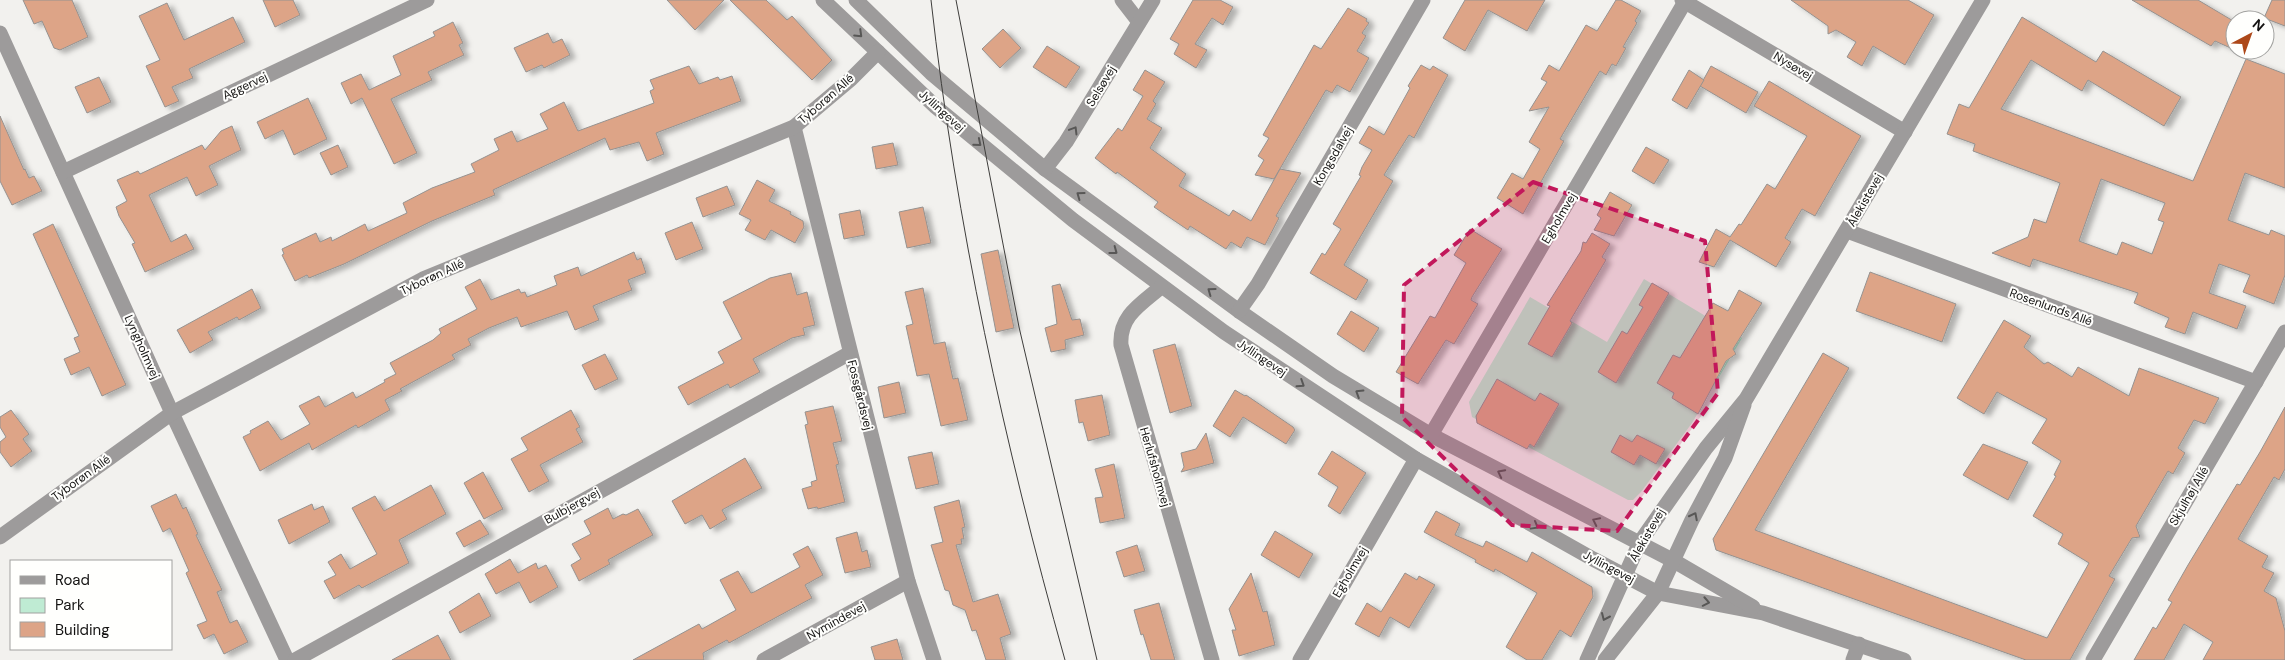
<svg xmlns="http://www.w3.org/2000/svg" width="2285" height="660" font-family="'DM Sans',sans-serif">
<defs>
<filter id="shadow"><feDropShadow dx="5.5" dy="3" stdDeviation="2.5" flood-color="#0004"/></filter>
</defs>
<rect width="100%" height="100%" fill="#f2f1ee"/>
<polygon fill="#bfebd3" points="1644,279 1742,338 1692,423 1641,492 1633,500 1628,500 1472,417 1469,402 1530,297 1607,342"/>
<g fill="#dda487" stroke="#959290" fill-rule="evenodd" filter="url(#shadow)">
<polygon points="23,0 72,0 88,37 60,50 54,48 42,21 34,24"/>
<polygon points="263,0 293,0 300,15 275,27"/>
<polygon points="667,0 724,0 695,30"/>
<polygon points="730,0 766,0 787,20 792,16 832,60 812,80"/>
<polygon points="1193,0 1220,0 1233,7 1223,25 1212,18 1195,44 1207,50 1196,68 1174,54 1179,44 1170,39"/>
<polygon points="1465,0 1545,0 1527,31 1488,10 1465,51 1443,38"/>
<polygon points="1616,0 1621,0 1641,11 1635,21 1637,23 1623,47 1626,48 1616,66 1612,64 1606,75 1600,71 1560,139 1564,141 1523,214 1497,198 1512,173 1523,179 1540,149 1529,142 1549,107 1529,111 1547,82 1541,79 1549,65 1559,71 1586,25 1597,31"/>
<polygon points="1791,0 1908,0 1934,15 1905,65 1873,46 1862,66 1847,57 1856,42 1836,30 1828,34 1828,26"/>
<polygon points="2132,0 2198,0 2235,22 2235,50 2215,41 2211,46"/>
<polygon points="2272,0 2285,0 2285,26 2264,18"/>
<polygon points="167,3 184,40 233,17 245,42 189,69 193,78 172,87 179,101 165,107 146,66 160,60 139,16"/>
<polygon points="1348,8 1367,19 1366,21 1369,23 1362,33 1366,36 1357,51 1369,58 1350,92 1337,85 1332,93 1326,90 1274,179 1255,175 1264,160 1258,156 1269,138 1263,135 1314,45 1321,49"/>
<path d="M2022 17 2096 62 2103 51 2181 97 2164 126 2088 80 2082 91 2031 60 2001 109 2193 181 2246 59 2285 74V188L2245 173 2228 220 2269 235 2271 230 2285 236V275L2274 304 2243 292 2250 275 2219 264 2209 293 2246 306 2237 329 2193 312 2185 334 2165 327 2169 318 2134 303 2138 293 2033 259 2030 267 1992 253 2028 237 2034 219 2046 223 2060 183 1973 151 1975 144 1947 134 1959 104 1969 108ZM2101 179 2165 203 2158 220 2164 222 2152 254 2122 242 2117 255 2079 241Z"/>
<polygon points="453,22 463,43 459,45 464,55 428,72 432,80 391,99 417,153 394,164 362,98 351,104 341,83 361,74 369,90 401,75 393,56 435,36 433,32"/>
<polygon points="1003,29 1021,48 1000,68 982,49"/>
<polygon points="548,33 553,43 562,39 570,55 544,68 542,65 526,72 514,48"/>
<polygon points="1047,46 1080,67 1066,88 1033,67"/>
<polygon points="1421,65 1430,70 1433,66 1448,75 1414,138 1409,135 1384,175 1393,181 1344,265 1368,280 1356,300 1310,273 1322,253 1325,255 1341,229 1333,224 1361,176 1359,175 1362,167 1372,150 1359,143 1369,126 1384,135 1410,88 1408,86"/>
<polygon points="689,66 699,84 718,77 720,80 732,76 741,101 656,133 664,154 647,161 639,142 610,150 605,138 493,190 495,195 432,221 344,264 309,278 307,275 295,281 282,255 284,254 282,249 316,233 320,242 331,237 332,241 365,224 368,231 407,213 403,203 432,188 475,172 471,164 499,150 494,139 512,131 517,142 548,129 540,114 564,102 578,131 654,103 650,91 654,89 650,80"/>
<polygon points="1711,66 1758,92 1746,113 1700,86"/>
<polygon points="1145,70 1165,82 1153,101 1156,104 1147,119 1162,128 1150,148 1186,174 1179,186 1229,216 1233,210 1251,221 1280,169 1301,173 1276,216 1279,218 1265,245 1247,237 1241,248 1231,242 1226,249 1190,226 1188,230 1154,207 1158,202 1117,172 1116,174 1095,158 1118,128 1122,131 1143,96 1133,90"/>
<polygon points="1689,70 1704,80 1687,109 1672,100"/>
<polygon points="99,77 111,102 87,113 75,87"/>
<polygon points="1769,81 1861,136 1815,216 1802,209 1785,238 1791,242 1776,267 1730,240 1714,267 1699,262 1716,229 1730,237 1739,224 1741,225 1767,184 1775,189 1807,136 1754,106"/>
<polygon points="308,98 327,139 294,155 283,130 265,139 257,122"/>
<polygon points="0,116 24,170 25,169 29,178 34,176 42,191 12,205 0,181"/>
<polygon points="232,126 241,150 209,166 218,185 196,196 187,177 149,195 171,242 186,234 194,249 145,272 132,244 135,243 119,216 116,207 127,201 117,180 138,171 140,174 202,145 205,150 221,131"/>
<polygon points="893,143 898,165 876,169 872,147"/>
<polygon points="338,145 348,167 331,175 320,153"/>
<polygon points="1646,147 1669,160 1654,184 1632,171"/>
<polygon points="757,180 775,190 769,201 791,212 790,214 803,221 804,227 795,243 771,230 765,240 745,230 751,220 739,214"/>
<polygon points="727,186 735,205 703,217 696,198"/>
<polygon points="1610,192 1632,205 1614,236 1594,230 1601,218 1597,215"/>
<polygon points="923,207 931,243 907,248 899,212"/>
<polygon points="860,210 865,235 844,239 839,214"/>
<polygon points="692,222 703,249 676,260 665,233"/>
<polygon points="53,224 126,385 102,396 89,367 71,375 64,359 80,352 74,338 79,336 33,234"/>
<polygon points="1470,229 1502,249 1472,297 1471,300 1478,304 1454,344 1446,340 1418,384 1396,372 1430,316 1435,318 1466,263 1454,255"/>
<polygon points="1592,233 1610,244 1602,257 1606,260 1570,321 1572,323 1552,357 1528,344 1550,306 1547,305 1581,251 1583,242 1586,243"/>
<polygon points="998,250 1014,328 996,332 981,254"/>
<polygon points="634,252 637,260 641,258 646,273 628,280 632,290 593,306 599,320 575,330 567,311 521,327 517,317 489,328 468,339 471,345 452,355 455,359 400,389 402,391 385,400 390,410 358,428 356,425 312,450 309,443 260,471 243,437 251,433 250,431 268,421 281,440 310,424 299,406 319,396 325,407 353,392 356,398 385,382 384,380 396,374 390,363 433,340 441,333 439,329 477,309 465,287 480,279 491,300 519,289 521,293 525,292 527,297 557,285 554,276 578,267 581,276"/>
<polygon points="1870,272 1956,304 1942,342 1856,311"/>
<polygon points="791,273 797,295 807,292 815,325 803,328 805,335 792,338 753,359 760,372 730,388 728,384 688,405 678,387 724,363 718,352 742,339 723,302 770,278"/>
<polygon points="1652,283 1669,293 1616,383 1598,372 1622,331 1627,334 1643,307 1639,305"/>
<polygon points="1060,284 1072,320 1080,319 1084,335 1065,340 1066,349 1051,352 1045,328 1057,324 1052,286"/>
<polygon points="923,288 934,344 945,342 953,379 958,378 968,420 941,426 929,374 917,376 906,326 913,324 905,292"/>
<polygon points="252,289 261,308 239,320 237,317 208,332 213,340 190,353 177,330"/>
<polygon points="1739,290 1762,303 1733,349 1736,354 1726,361 1698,414 1672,398 1674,393 1657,383 1673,355 1680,358 1713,303 1728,311"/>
<polygon points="1351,311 1379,328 1364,352 1337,334"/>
<polygon points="2004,320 2031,336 2024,347 2044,364 2048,362 2072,377 2078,367 2129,396 2139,368 2219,398 2205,424 2194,420 2178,448 2185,453 2173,474 2168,471 2136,526 2140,537 2132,538 2109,576 2115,579 2070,660 2026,660 1716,550 1713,539 1823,353 1849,368 1755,530 2047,638 2089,563 2058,544 2063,534 2033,516 2056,476 2054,475 2061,461 2032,443 2047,419 1997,392 1984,414 1957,398"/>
<polygon points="1175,344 1192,406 1170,413 1153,350"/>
<polygon points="605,354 618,379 595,390 582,365"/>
<polygon points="1497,379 1535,401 1540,393 1559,404 1534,447 1530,444 1527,449 1477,423 1476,416"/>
<polygon points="899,382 906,413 884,418 878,387"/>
<polygon points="1235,390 1245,396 1246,395 1293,427 1295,430 1286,444 1243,417 1230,437 1213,426"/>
<polygon points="1102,395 1110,435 1088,441 1083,422 1079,423 1075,400"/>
<polygon points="833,406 842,441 833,443 839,464 836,465 845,502 818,509 817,507 808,509 802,489 812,486 811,482 817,480 805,425 808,424 805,412"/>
<polygon points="2285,407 2285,469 2279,480 2274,477 2238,539 2268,556 2262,567 2274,573 2264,591 2276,598 2285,631 2285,660 2203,660 2213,642 2184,624 2164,660 2134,660 2153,627 2156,629 2172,602 2168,600 2188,565 2237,484 2240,485 2260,452"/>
<polygon points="11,410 29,434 23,439 32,451 11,467 0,452 0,442 6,437 0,427 0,417"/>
<polygon points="571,410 580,427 576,429 583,442 540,465 549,481 529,492 511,459 528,450 521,438"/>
<polygon points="1206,433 1214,463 1181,472 1184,467 1181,453 1196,449"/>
<polygon points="1620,435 1632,442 1637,435 1665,449 1656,464 1640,455 1634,465 1611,452"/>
<polygon points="1983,444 2028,462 2008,500 1963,475"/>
<polygon points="1332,451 1366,473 1340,514 1328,506 1338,487 1318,474"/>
<polygon points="932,452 939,484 916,489 908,457"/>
<polygon points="745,458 762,488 722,510 727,519 710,529 702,515 685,524 672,501"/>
<polygon points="1114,464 1125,518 1100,523 1095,498 1103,497 1095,469"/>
<polygon points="483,472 503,509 484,519 464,483"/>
<polygon points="431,485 446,514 399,540 409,563 362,588 359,585 334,599 324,581 336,575 328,562 341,554 350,569 377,554 352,508 375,496 384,511"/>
<polygon points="176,494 183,509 186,507 198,534 196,535 222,590 217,592 230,623 237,620 248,642 224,654 214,634 204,639 197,625 207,621 186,573 189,571 170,528 163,532 151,506"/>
<polygon points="959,500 965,527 962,528 964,539 961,539 962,544 956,545 973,602 998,594 1011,634 1000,638 1006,660 986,660 976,630 972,631 965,610 953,605 949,591 945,590 931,545 943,542 934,507"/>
<polygon points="312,504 314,510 323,506 330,522 289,544 278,520"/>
<polygon points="608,508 613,519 623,514 626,515 638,509 653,535 608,560 610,564 579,581 571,565 581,559 572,544 591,534 584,521"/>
<polygon points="1436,511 1460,524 1455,535 1483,547 1486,541 1527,562 1532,552 1592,587 1593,597 1571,637 1560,630 1542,660 1527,660 1506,647 1537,593 1495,569 1494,572 1475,562 1476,560 1424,532"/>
<polygon points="480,520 489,534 464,547 456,533"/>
<polygon points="1275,531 1313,554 1299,578 1261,555"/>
<polygon points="857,532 862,552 867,550 871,567 845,573 836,538"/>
<polygon points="1137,545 1145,571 1124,577 1116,552"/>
<polygon points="808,546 823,575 805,585 812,598 729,643 727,640 703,653 704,660 633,660 699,624 702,629 736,610 720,580 738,571 751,593 754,592 800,567 793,554"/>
<polygon points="510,559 518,573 536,563 538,569 546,565 558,587 530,603 519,582 496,594 485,574"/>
<polygon points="1251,573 1263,612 1267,611 1275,645 1239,656 1232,630 1236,630 1229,609"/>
<polygon points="1405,573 1417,580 1419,576 1435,585 1409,628 1390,617 1379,637 1355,624 1367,603 1381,612"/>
<polygon points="479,593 491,616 460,633 449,612"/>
<polygon points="1159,603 1175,660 1151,660 1143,634 1141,635 1134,610"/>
<polygon points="438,635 451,660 392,660"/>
<polygon points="897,639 903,660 875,660 871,647"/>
</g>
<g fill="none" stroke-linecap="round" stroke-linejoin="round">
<g stroke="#9d9b9b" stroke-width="15">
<polyline points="823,0 936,107 1073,220 1224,332 1416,459 1593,559 1658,593 1763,613 1904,660"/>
<polyline points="856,0 931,73 1045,169 1239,311 1333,376 1431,435 1674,561 1753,607"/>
<polyline points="1122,0 1139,22"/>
<polyline points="1682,0 1905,132"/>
<polyline points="0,33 172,413 287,660"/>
<polyline points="794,127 908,581 934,660"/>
<polyline points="1045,169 1066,142 1153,0"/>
<polyline points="63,172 427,0"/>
<polyline points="1847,231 2256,382"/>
<path d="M1161 287C1141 304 1119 316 1121 345L1212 660"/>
<polyline points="1239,311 1258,284 1423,0"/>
<polyline points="1431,435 1686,0"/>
<polyline points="0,537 172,413 423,279 794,127 851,79 878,52"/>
<polyline points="295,660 850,353"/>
<polyline points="764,660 908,581"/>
<polyline points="1300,660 1416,459"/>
<polyline points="1587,660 1640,542 1706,448 1746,399 1983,0"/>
<polyline points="1605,660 1658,593 1692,520 1725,458 1744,405"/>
<polyline points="1853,660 1859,644"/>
<polyline points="2093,660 2285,332"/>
</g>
<g stroke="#3e3d3b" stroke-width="1">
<path d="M931 0C956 224 1004 443 1065 660"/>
<polyline points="956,0 1019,327 1097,660"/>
</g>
</g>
<defs><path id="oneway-chevron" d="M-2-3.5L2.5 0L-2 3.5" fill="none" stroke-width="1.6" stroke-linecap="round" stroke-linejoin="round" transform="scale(1.25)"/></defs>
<g stroke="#585756">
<use href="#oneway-chevron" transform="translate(859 34) rotate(44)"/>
<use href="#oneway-chevron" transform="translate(1074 130) rotate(-59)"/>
<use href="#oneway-chevron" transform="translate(978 143) rotate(40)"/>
<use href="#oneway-chevron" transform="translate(1080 195) rotate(-144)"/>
<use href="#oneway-chevron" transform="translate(1114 251) rotate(37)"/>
<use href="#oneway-chevron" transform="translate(1211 291) rotate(-144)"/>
<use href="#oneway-chevron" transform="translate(1301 384) rotate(33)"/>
<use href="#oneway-chevron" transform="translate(1359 393) rotate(-148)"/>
<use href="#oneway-chevron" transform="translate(1501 473) rotate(-153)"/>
<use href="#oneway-chevron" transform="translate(1694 516) rotate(-63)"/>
<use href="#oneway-chevron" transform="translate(1596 521) rotate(-154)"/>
<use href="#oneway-chevron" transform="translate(1535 526) rotate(29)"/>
<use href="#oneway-chevron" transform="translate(1706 602) rotate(11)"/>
<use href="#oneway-chevron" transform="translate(1605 617) rotate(114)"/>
</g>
<path fill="#c2185b" fill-opacity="0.2" stroke="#c2185b" stroke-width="4" stroke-dasharray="10 6" stroke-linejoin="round" d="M1533 182 1705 241 1718 393 1617 531 1512 525 1402 417 1404 285Z"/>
<g text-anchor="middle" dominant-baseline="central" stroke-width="4" stroke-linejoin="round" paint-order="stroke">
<g font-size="12" fill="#141312" stroke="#fffffd">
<text transform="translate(1793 66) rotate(31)">Nysøvej</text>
<text transform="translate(245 86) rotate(-25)">Aggervej</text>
<text transform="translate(1101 86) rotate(-59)">Selsøvej</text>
<text transform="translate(826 99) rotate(-41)">Tyborøn Allé</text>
<text transform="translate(942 111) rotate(42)">Jyllingevej</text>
<text transform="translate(1333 156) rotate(-60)">Kongsdalvej</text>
<text transform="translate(1865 200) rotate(-60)">Ålekistevej</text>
<text transform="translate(1559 218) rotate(-60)">Egholmvej</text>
<text transform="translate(432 277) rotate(-25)">Tyborøn Allé</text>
<text transform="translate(2051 307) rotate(20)">Rosenlunds Allé</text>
<text transform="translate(142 347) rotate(66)">Lyngholmvej</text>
<text transform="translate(1262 358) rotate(34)">Jyllingevej</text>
<text transform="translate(860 395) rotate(76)">Fossgårdsvej</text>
<text transform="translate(1155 467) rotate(74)">Herlufsholmvej</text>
<text transform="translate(81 478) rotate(-36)">Tyborøn Allé</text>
<text transform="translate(2189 496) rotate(-60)">Skjulhøj Allé</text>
<text transform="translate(572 506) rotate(-29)">Bulbjergvej</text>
<text transform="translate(1647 535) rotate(-60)">Ålekistevej</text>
<text transform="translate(1609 567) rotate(28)">Jyllingevej</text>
<text transform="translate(1350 572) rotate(-60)">Egholmvej</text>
<text transform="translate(836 621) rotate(-29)">Nymindevej</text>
</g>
</g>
<rect x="10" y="560" width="162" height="90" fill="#fffffd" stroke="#a1a19f"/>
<rect x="20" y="576" width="25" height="8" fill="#9d9b9b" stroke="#a1a19f"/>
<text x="55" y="585" font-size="15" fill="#141312">Road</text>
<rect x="20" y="598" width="25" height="15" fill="#bfebd3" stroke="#a1a19f"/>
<text x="55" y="610" font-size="15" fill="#141312">Park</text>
<rect x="20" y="622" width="25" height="15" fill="#dda487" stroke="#a1a19f"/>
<text x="55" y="635" font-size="15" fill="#141312">Building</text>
<g transform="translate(2250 35) rotate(41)"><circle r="24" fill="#fffffd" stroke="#a1a19f"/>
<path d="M0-4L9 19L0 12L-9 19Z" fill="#ad4819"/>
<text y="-8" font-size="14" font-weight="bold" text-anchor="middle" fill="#141312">N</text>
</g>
</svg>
